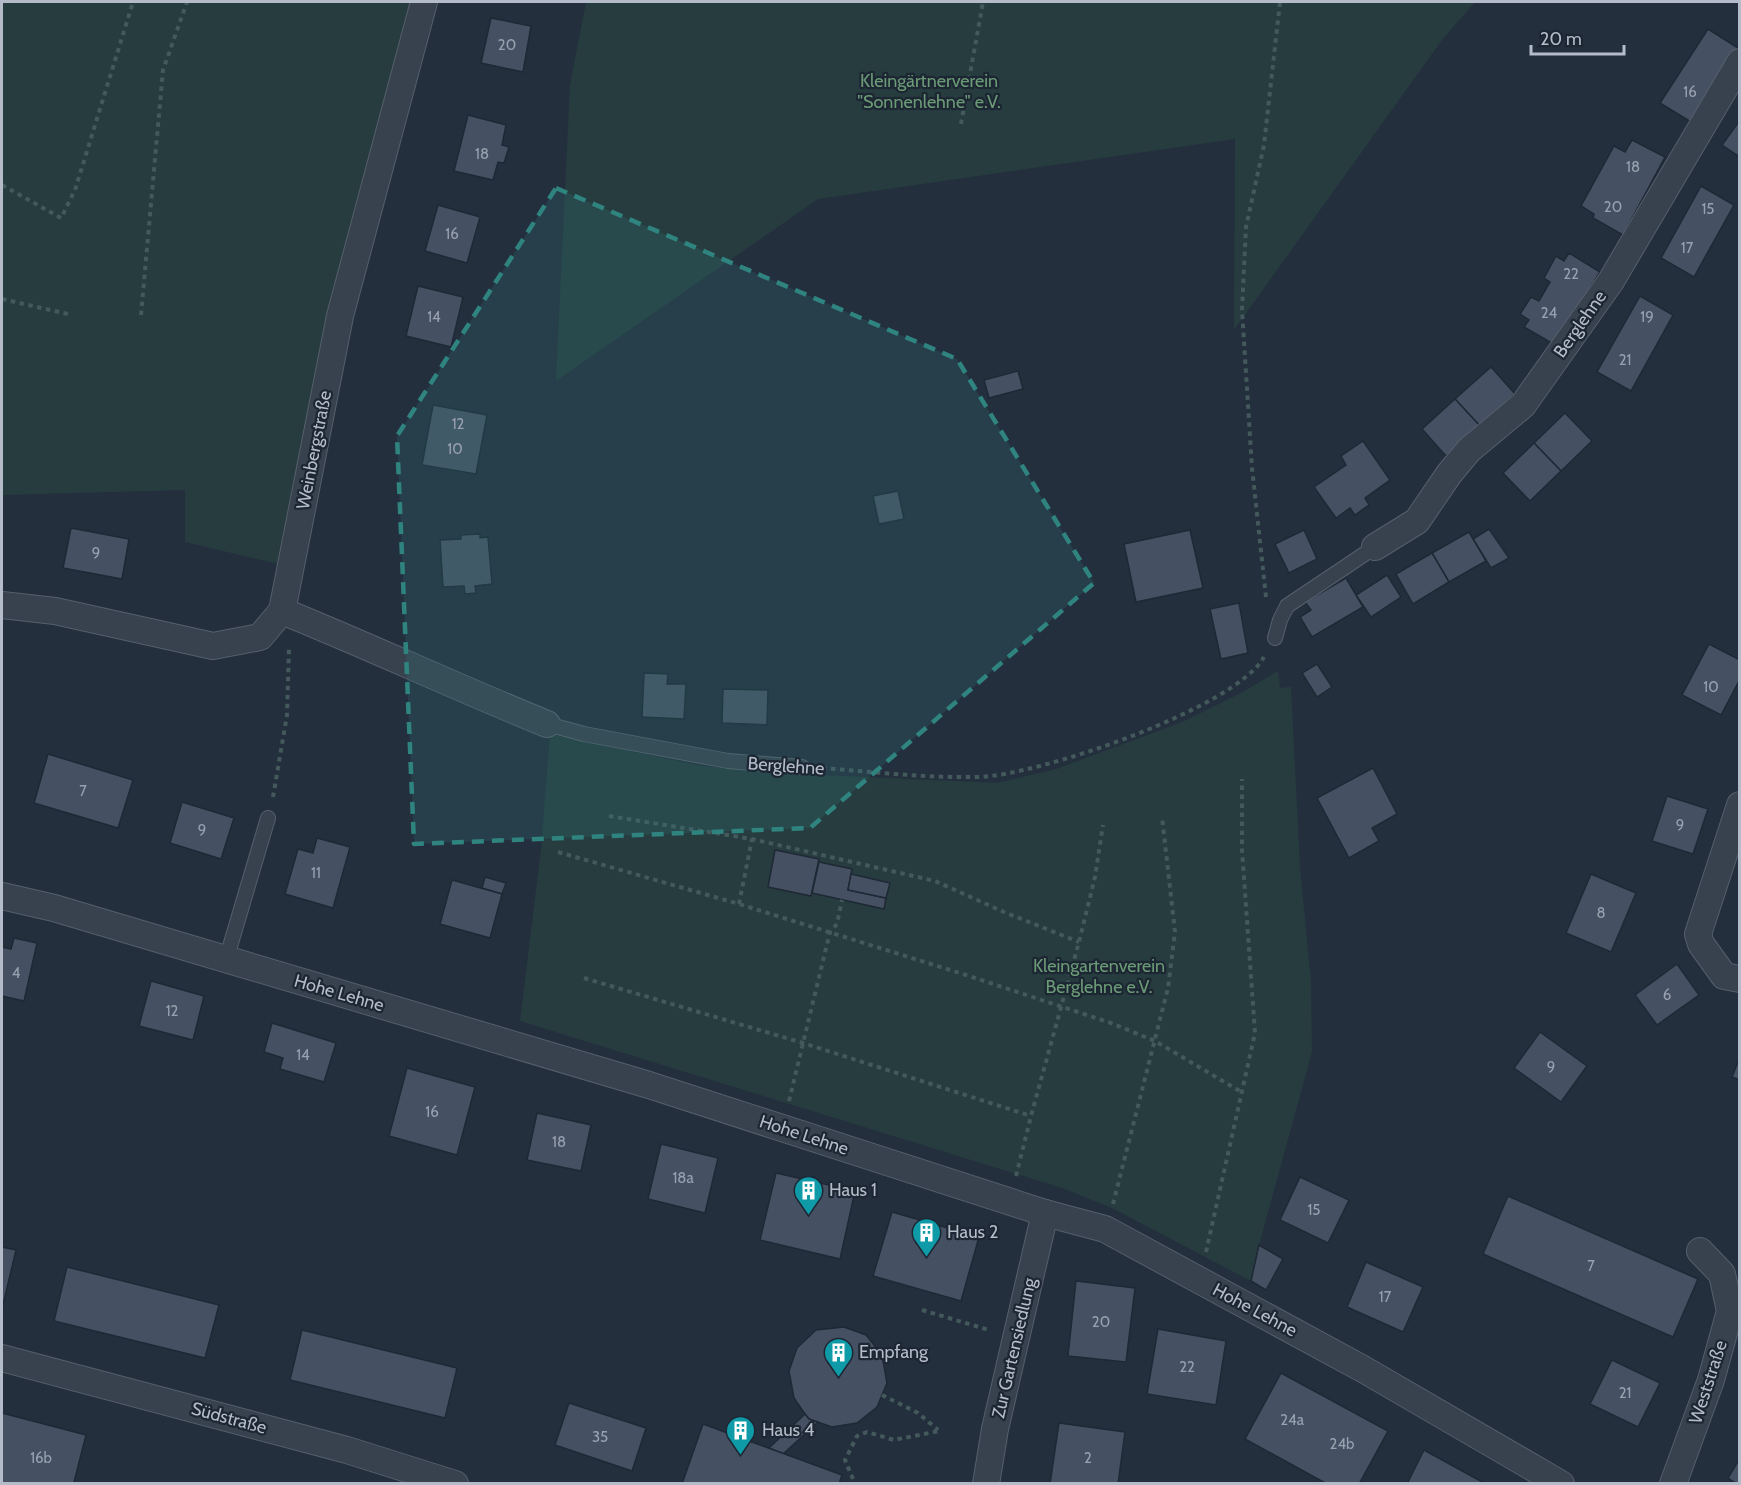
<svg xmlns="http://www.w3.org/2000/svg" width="1741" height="1485" font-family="Cabin,sans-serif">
<rect width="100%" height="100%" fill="#242f3e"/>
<g fill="#263c3f">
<polygon points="2,2 414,2 283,565 185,542 185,490 2,495"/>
<polygon points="586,2 1475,2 1442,40 1234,330 1235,139 818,199 556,381 570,85"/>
<polygon points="1278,671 1280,688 1291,687 1300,867 1311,981 1312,1052 1259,1245 1251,1281 1112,1208 1062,1188 520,1021 541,849 550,734 702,766 778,773 997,783 1056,769 1182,722 1241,693"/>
</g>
<g fill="#455162" stroke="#1f2835" stroke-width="1.5">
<polygon points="491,18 531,26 523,72 481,63"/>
<polygon points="1708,29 1738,48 1691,122 1660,103"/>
<polygon points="468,115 506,125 502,145 509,147 504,163 498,162 493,180 454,171"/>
<polygon points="1740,120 1740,157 1722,145"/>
<polygon points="1632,140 1665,157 1623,235 1593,218 1594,214 1581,206 1614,146 1625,152"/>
<polygon points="1701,186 1734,205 1694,277 1661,258"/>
<polygon points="438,205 480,217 467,263 425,251"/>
<polygon points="1569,253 1600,272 1555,345 1524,327 1529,320 1520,314 1531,297 1539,301 1550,282 1544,278 1556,256 1564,261"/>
<polygon points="418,286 463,297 451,347 406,336"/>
<polygon points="1640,296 1673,315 1631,391 1597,372"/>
<polygon points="1491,367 1515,394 1480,426 1455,399"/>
<polygon points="1018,371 1023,389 989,398 984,380"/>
<polygon points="1455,399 1480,426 1446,456 1422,429"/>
<polygon points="433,405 487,415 476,474 422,465"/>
<polygon points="1565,413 1592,441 1561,471 1534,443"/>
<polygon points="1363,441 1390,480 1365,498 1369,505 1355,515 1350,508 1336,518 1314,487 1346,465 1341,456"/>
<polygon points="1534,443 1561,471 1530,501 1503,473"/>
<polygon points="898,491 904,519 879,524 873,496"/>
<polygon points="71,528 129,539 122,579 63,568"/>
<polygon points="1489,529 1509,558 1491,568 1473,539"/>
<polygon points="1190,530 1203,588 1136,602 1124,544"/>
<polygon points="1304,530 1317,559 1289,573 1275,544"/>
<polygon points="1469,532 1486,561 1449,582 1432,553"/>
<polygon points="480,534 480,538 488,537 492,584 475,586 476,593 465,594 464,586 443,587 440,540 461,539 461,535"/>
<polygon points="1432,553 1449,582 1413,604 1396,574"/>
<polygon points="1387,575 1401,597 1371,617 1356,595"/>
<polygon points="1346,578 1363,607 1312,637 1300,617 1311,610 1305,602"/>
<polygon points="1239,603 1248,653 1221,659 1210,609"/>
<polygon points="1709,644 1740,660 1740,679 1721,715 1682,695"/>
<polygon points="1317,664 1332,687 1317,697 1302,673"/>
<polygon points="644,673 668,674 667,684 686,684 684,719 642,717"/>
<polygon points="723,689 768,690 767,725 722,723"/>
<polygon points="48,754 133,780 118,828 34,803"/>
<polygon points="1373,768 1397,814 1372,828 1379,841 1349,858 1317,798"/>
<polygon points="1667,796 1708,809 1693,854 1652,841"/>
<polygon points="182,802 234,818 221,859 170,843"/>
<polygon points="317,838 350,847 333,908 285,894 298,849 313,853"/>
<polygon points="775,850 819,859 811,896 768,887"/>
<polygon points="819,862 852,869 848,890 886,898 884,909 812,893"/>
<polygon points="851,874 890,883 886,898 848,890"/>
<polygon points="1591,874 1636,893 1611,952 1566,933"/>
<polygon points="485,877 506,883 502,894 482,888"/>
<polygon points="452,880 502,894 490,938 440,924"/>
<polygon points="14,938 37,943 24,1001 2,996 2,947 11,949"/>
<polygon points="1677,964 1699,995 1657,1025 1635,995"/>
<polygon points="151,981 204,996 193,1040 139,1026"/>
<polygon points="272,1023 336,1043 324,1082 280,1069 283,1058 264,1052"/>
<polygon points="1540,1032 1587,1066 1561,1102 1514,1068"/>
<polygon points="1740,1057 1740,1080 1732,1077"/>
<polygon points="407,1068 475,1087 457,1155 389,1136"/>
<polygon points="537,1113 591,1125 581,1171 527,1160"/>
<polygon points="661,1144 718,1158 705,1213 648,1199"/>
<polygon points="776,1173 855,1191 840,1259 760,1240"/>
<polygon points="1300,1177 1349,1200 1328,1243 1280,1220"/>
<polygon points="1508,1196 1698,1279 1673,1337 1483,1254"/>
<polygon points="892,1212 979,1237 961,1301 873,1276"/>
<polygon points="1259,1245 1283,1259 1266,1290 1251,1281"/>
<polygon points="2,1247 16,1250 2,1309"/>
<polygon points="1366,1262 1423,1287 1403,1332 1347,1307"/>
<polygon points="67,1267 219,1305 205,1358 54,1321"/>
<polygon points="1076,1281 1135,1288 1126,1362 1068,1356"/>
<polygon points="844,1327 866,1335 882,1355 887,1383 877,1407 857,1423 832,1427 809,1419 805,1414 794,1398 789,1371 797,1348 816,1330"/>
<polygon points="1158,1329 1226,1341 1216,1405 1147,1394"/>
<polygon points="302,1330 457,1368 445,1418 290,1380"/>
<polygon points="1612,1360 1660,1383 1638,1427 1590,1404"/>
<polygon points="1281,1373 1388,1431 1359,1484 1327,1484 1245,1439"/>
<polygon points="569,1403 646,1428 632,1471 555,1445"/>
<polygon points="2,1413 86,1435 74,1482 79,1484 2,1484"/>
<polygon points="805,1414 809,1419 818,1422 783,1454 769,1448"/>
<polygon points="1059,1423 1125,1432 1118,1484 1050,1484"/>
<polygon points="703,1424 842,1475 839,1484 682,1484"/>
<polygon points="1424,1450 1486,1484 1407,1484"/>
<polygon points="1740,1458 1740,1484 1737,1484 1728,1478"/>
</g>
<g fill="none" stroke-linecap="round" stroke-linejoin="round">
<defs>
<g id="lane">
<polyline points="1275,638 1280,620 1287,606 1375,547"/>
<polyline points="547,724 584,734 728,761 802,767"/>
<polyline points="226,960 268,818"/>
</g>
<g id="street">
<polyline points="1375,547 1417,521 1449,474 1469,450 1523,405 1611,281 1740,62"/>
<polyline points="2,605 55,611 213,646 260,637 282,611 340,316 424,2"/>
<path d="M282 611C371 647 458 688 547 724"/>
<polyline points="1740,805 1698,934 1701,944 1724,976 1740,979"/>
<polyline points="2,896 54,908 649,1085 1045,1213 1105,1229 1363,1369 1561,1484"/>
<polyline points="2,1358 347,1450 455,1484"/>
<polyline points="986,1484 995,1429 1045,1213"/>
<polyline points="1673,1484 1711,1380 1730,1311 1722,1274 1700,1251"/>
</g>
</defs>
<use href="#lane" stroke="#565f6c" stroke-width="16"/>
<use href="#street" stroke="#565f6c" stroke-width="28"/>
<g stroke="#44595c" stroke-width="4" stroke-dasharray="4.5 4.5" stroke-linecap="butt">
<polyline points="961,124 983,2"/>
<polyline points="2,185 61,218 75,190 133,2"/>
<polyline points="2,299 68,314"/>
<polyline points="141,315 163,70 187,2"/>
<polyline points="1266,597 1252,468 1242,310 1246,227 1264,145 1280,2"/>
<path d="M822 768C874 772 926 778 978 777 1037 776 1236 708 1264 657"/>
<polyline points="273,797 287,715 289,647"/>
<polyline points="609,816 752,839 935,881 1004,912 1079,942"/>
<polyline points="558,852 739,904 963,974 1111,1023 1155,1041 1243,1093"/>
<polyline points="739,904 752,839"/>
<polyline points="584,978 803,1043 1031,1116"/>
<polyline points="789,1101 830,932 837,924 842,900"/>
<polyline points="1016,1176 1031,1116 1079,942 1095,877 1103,825"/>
<polyline points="1113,1204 1168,988 1175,932 1162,817"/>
<polyline points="1206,1252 1255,1033 1242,850 1242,779"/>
<polyline points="922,1310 989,1330"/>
<polyline points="882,1395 918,1413 938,1430"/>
<polyline points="853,1479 845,1460 857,1436 867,1432 894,1440 939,1431"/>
</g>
<use href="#lane" stroke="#38414e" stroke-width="14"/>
<use href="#street" stroke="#38414e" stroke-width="26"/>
</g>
<path fill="#308480" fill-opacity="0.2" stroke="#308480" stroke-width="4.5" stroke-dasharray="12 8" stroke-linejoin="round" d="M556 188 957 359 1094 583 810 828 414 844 397 436Z"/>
<defs>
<symbol id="building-pin" viewBox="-11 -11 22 30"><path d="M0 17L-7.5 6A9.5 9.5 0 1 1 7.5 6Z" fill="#0f9aa8" stroke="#1d2633"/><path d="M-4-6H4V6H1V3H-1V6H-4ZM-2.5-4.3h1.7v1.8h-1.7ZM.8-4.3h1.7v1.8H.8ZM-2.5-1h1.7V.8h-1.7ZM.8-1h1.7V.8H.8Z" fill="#fff"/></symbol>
</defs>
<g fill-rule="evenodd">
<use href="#building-pin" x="792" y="1174" width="33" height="45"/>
<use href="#building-pin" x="910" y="1216" width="33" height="45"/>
<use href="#building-pin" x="822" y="1336" width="33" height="45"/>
<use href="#building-pin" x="724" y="1414" width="33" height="45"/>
</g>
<g text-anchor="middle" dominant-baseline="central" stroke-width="4.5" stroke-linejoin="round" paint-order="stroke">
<g font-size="15" fill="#98a1af">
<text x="507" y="45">20</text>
<text x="1690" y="92">16</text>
<text x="482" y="154">18</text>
<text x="1633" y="167">18</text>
<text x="1613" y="207">20</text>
<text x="1708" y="209">15</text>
<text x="452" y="234">16</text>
<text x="1687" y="248">17</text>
<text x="1571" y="274">22</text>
<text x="1549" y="313">24</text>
<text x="434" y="317">14</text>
<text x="1647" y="317">19</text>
<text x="1625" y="360">21</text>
<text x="458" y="424">12</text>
<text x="455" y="449">10</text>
<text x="96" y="553">9</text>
<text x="1711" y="687">10</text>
<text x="83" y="791">7</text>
<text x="1680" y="825">9</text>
<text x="202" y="830">9</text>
<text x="316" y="873">11</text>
<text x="1601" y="913">8</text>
<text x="16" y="973">4</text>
<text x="1667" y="995">6</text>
<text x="172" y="1011">12</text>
<text x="303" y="1055">14</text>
<text x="1551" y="1067">9</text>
<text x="432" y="1112">16</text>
<text x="559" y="1142">18</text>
<text x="683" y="1178">18a</text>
<text x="1314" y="1210">15</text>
<text x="1591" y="1266">7</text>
<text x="1385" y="1297">17</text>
<text x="1101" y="1322">20</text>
<text x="1187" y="1367">22</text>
<text x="1625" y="1393">21</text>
<text x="1292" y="1420">24a</text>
<text x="600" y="1437">35</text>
<text x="1342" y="1444">24b</text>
<text x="41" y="1458">16b</text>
<text x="1088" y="1458">2</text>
</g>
<g font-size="18" fill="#6b9a76" stroke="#1d2633">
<text x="929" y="81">Kleingärtnerverein<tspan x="929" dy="21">"Sonnenlehne" e.V.</tspan></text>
<text x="1099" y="966">Kleingartenverein<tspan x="1099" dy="21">Berglehne e.V.</tspan></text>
</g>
<g font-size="18" fill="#b4bcc9" stroke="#1d2633">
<text transform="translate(1580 324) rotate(-55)">Berglehne</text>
<text transform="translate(314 450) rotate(-79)">Weinbergstraße</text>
<text transform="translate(786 766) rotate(4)">Berglehne</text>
<text transform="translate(339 993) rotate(16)">Hohe Lehne</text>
<text transform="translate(804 1135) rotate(18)">Hohe Lehne</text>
<text transform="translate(1255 1310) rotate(28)">Hohe Lehne</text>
<text transform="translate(1014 1348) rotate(-77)">Zur Gartensiedlung</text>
<text transform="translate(1708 1382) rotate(-72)">Weststraße</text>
<text transform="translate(229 1418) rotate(15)">Südstraße</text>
</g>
<g font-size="18" fill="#b4bcc9" stroke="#1d2633" text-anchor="start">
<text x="829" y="1190">Haus 1</text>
<text x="947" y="1232">Haus 2</text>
<text x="859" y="1352">Empfang</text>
<text x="762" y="1430">Haus 4</text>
</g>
</g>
<rect width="1741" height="1485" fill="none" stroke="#b4bcc9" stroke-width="6"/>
<path d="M1531 45v9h93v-9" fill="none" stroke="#b4bcc9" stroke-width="3"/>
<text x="1540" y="45" font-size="18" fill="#b4bcc9" stroke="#1d2633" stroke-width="4.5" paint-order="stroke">20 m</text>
</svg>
